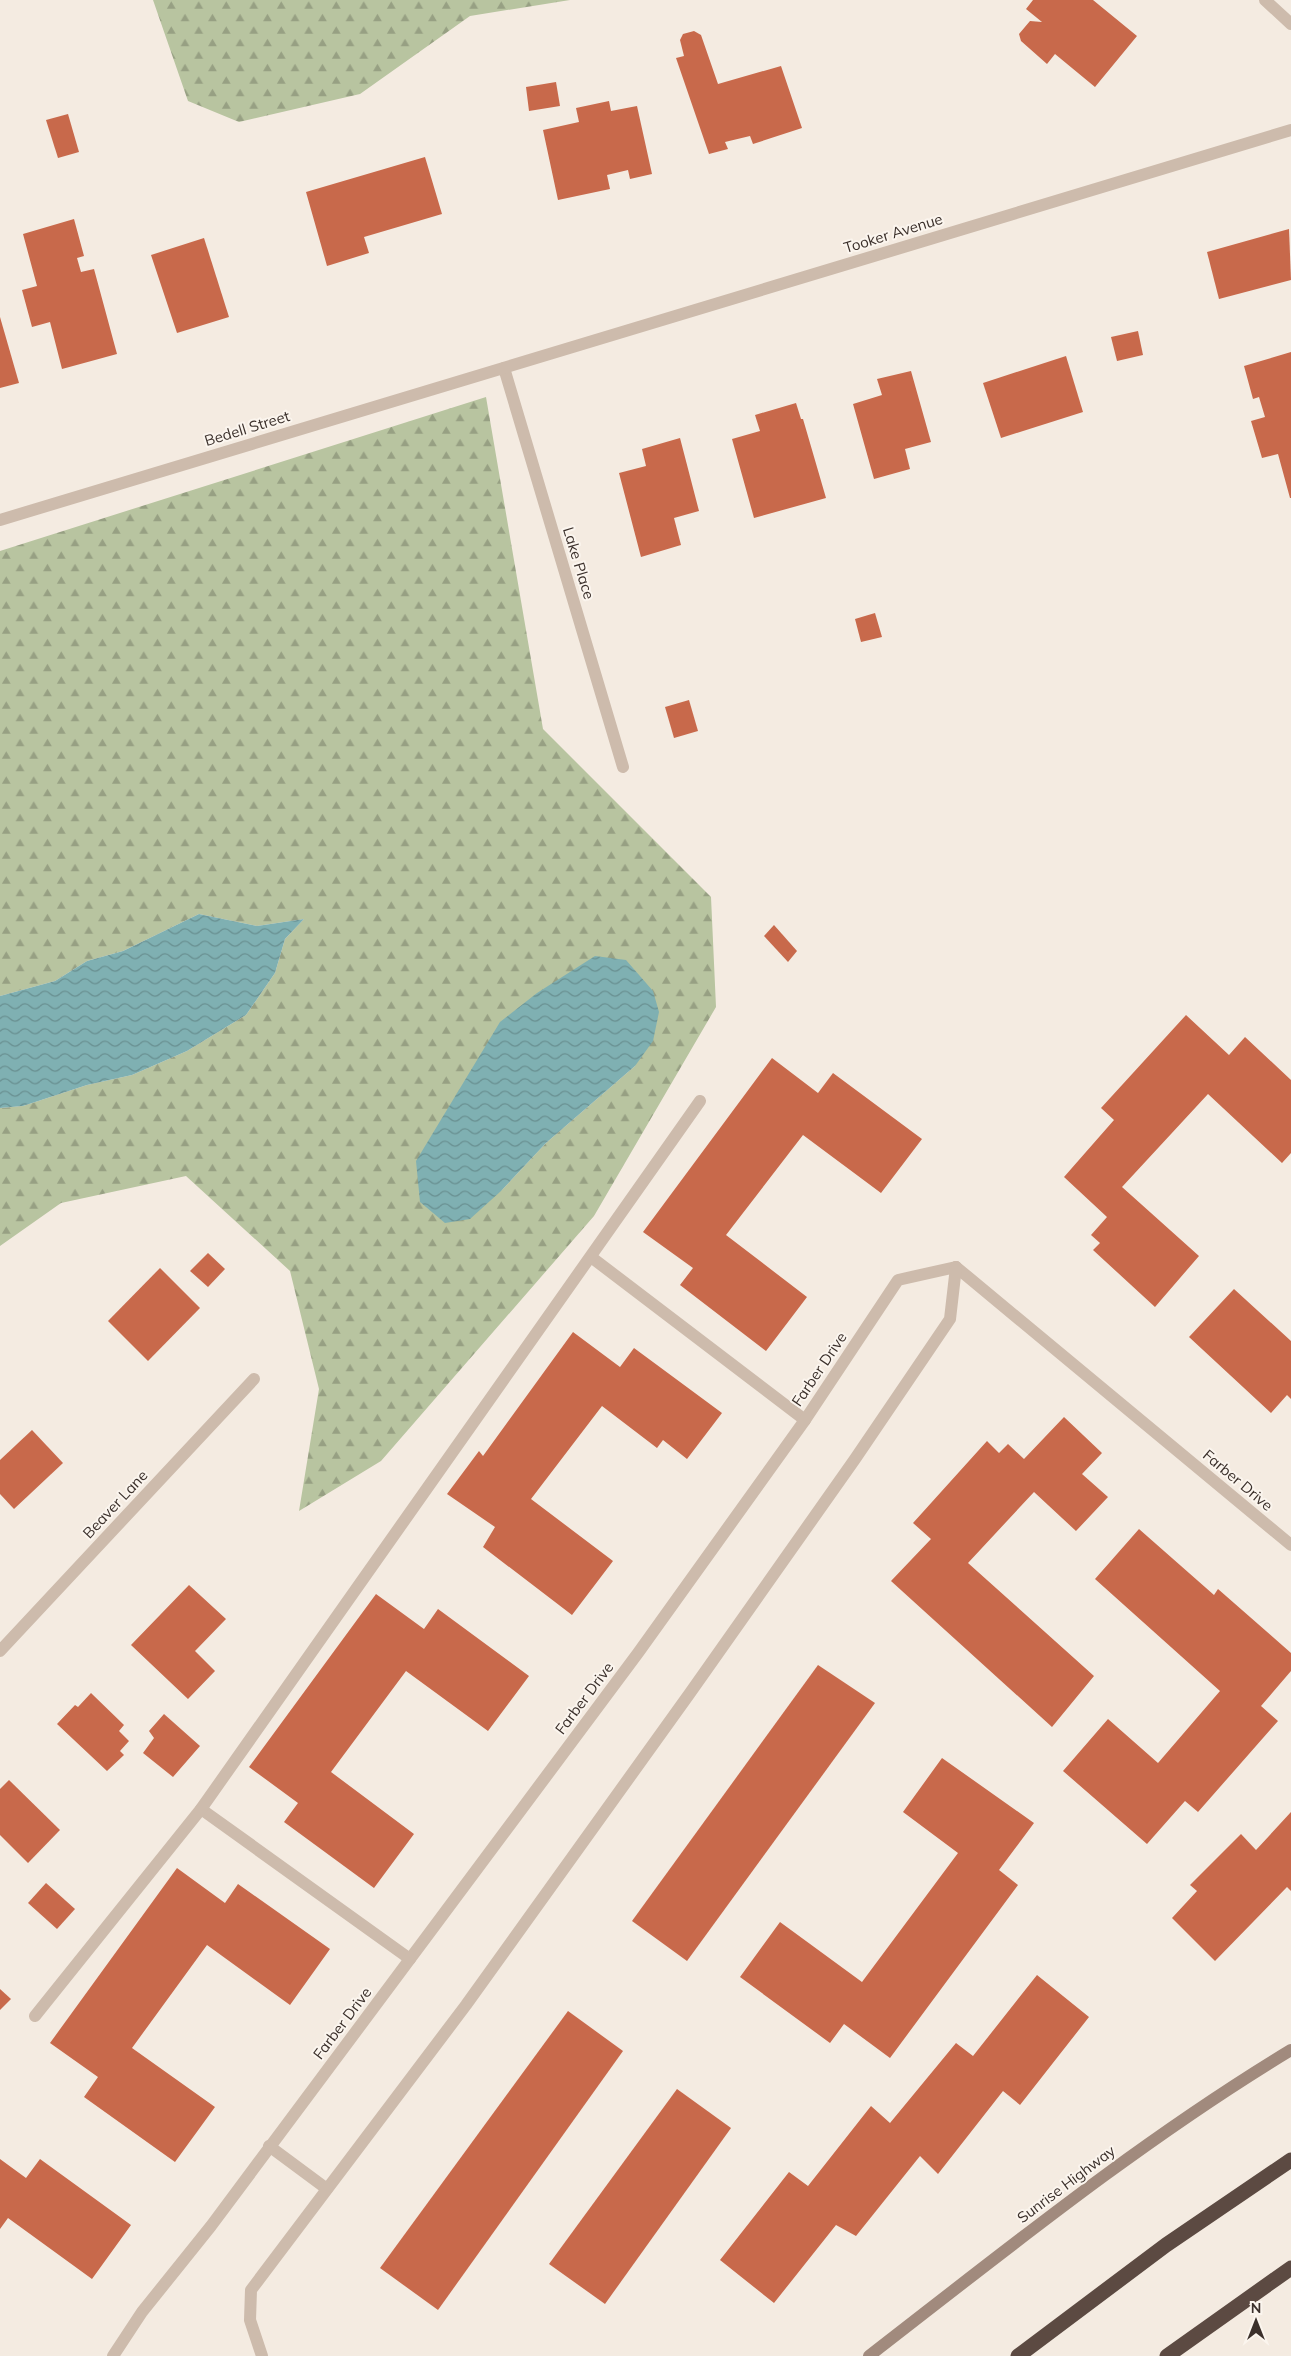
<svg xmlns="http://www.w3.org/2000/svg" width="1291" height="2356" font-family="Mulish,sans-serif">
<defs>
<pattern id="forest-firs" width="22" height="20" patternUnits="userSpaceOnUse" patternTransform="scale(1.25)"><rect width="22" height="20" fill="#b8c4a0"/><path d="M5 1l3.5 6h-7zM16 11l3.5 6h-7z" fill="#97a083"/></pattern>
<pattern id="water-waves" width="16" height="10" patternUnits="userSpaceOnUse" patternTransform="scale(1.25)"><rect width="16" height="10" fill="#7fb0b2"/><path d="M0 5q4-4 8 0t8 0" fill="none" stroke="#699091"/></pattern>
</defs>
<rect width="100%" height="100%" fill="#f4ebe1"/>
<g fill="url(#forest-firs)" fill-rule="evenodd">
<polygon points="153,0 570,0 470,16 360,94 239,122 188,101"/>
<path d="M486 397 543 729 711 897 716 1007 594 1216 381 1461 299 1511 319 1389 290 1271 186 1176 61 1203 0 1246V1108L23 1106 87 1085 132 1075 187 1051 246 1015 275 973 285 939 304 919 257 926 199 914 123 951 87 961 55 981 0 996V551ZM653 991 635 1066 546 1143 501 1191Z"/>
</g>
<g fill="url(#water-waves)">
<polygon points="199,914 257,926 304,919 285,939 275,973 246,1015 187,1051 132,1075 87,1085 23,1106 0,1108 0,996 55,981 87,961 123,951"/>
<polygon points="595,956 626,960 653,991 659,1012 653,1041 635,1066 546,1143 501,1191 470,1219 445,1223 420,1202 416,1161 500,1022 537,993"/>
</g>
<g fill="#c8694b">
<polygon points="1033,0 1093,0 1137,36 1095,87 1055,54 1047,64 1021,41 1019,34 1030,21 1042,22 1026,9"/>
<polygon points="694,31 701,35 718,84 781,66 802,128 753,144 750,136 725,142 728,149 709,154 676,58 684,56 680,40 683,34"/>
<polygon points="556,82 560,106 529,111 526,87"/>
<polygon points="609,101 611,111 637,106 652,174 630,179 628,170 607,175 610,189 558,200 543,130 579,122 576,108"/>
<polygon points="68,114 79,152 58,158 46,120"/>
<polygon points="425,157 442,214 364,237 369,253 327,266 306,192"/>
<polygon points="74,219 84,256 77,258 81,272 94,269 117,354 62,369 50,322 32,327 22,290 37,286 23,234"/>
<polygon points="1289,229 1291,280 1219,299 1207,252"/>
<polygon points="204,238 229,317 177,333 151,255"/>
<polygon points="0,317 19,383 0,388"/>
<polygon points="1138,331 1143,355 1117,361 1111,337"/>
<polygon points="1291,352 1291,498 1290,498 1278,454 1262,458 1251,421 1265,417 1259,397 1253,399 1244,366"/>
<polygon points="1066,356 1083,412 1001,438 983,383"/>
<polygon points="911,371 931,442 905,449 910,469 874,479 853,404 882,395 877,379"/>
<polygon points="796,403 801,419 803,419 826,498 754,518 732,439 760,431 755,415"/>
<polygon points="680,438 699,511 674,518 681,545 641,557 619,473 646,466 642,449"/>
<polygon points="875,613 882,637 861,642 855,619"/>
<polygon points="689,700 698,731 674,738 665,707"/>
<polygon points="774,925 797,951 788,962 764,936"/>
<polygon points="1186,1015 1229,1055 1245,1037 1291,1080 1291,1153 1282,1163 1208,1094 1122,1187 1199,1256 1155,1307 1093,1250 1100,1243 1091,1235 1107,1217 1064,1177 1114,1120 1101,1108"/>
<polygon points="772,1058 818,1093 833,1073 922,1139 881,1193 803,1135 726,1235 807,1297 766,1351 680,1285 693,1268 643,1232"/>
<polygon points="208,1253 225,1269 208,1287 190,1271"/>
<polygon points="160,1268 200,1308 148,1361 108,1321"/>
<polygon points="1234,1289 1291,1341 1291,1399 1287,1395 1271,1413 1189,1337"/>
<polygon points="573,1332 620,1367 634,1348 722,1413 687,1459 663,1440 657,1448 602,1406 531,1499 613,1561 572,1615 483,1547 495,1527 447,1494 479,1451 483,1456"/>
<polygon points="1064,1417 1102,1453 1082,1474 1108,1497 1076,1531 1034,1492 968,1563 1094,1676 1052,1727 891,1581 931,1539 913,1523 987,1441 999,1453 1008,1444 1024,1459"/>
<polygon points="32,1430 63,1463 14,1509 0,1494 0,1460"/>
<polygon points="1139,1529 1214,1595 1218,1589 1291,1653 1291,1671 1261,1706 1278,1721 1198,1812 1185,1801 1147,1844 1063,1771 1108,1719 1158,1763 1220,1691 1095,1579"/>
<polygon points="189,1585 226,1619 195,1651 215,1671 188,1699 131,1645"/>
<polygon points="376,1594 424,1629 438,1609 529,1676 488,1731 406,1671 331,1772 414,1834 374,1888 284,1822 298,1803 249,1767"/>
<polygon points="818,1665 875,1703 687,1961 632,1921"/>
<polygon points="91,1693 124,1725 119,1731 129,1741 120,1751 124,1755 107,1771 57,1724 75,1705 78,1707"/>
<polygon points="164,1714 200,1746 173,1777 143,1753 154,1738 149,1731"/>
<polygon points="942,1758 1034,1823 999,1870 1018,1885 890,2058 844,2024 830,2043 740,1977 780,1922 862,1982 958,1853 903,1812"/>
<polygon points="9,1780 60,1830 28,1863 0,1835 0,1789"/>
<polygon points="1291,1812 1291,1891 1287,1887 1215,1961 1172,1918 1197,1891 1190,1885 1241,1834 1256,1850"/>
<polygon points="177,1868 225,1903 238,1884 330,1949 290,2005 207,1945 132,2048 215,2107 175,2162 84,2097 98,2077 50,2043"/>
<polygon points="46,1883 75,1909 57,1929 28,1903"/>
<polygon points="1037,1975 1089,2017 1020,2105 1003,2091 938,2174 920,2156 856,2236 836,2225 774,2303 720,2260 789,2172 808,2186 871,2106 890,2123 956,2043 973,2056"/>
<polygon points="0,1989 11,1999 0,2010"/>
<polygon points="568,2011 623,2051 438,2310 380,2268"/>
<polygon points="677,2089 731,2128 605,2304 549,2264"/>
<polygon points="0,2159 26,2178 40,2159 131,2225 92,2279 8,2218 0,2229"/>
</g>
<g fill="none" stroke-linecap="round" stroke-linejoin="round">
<g stroke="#cdbbac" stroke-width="12">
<polyline points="591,1257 805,1420"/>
<polyline points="201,1809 410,1959"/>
<polyline points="35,2016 201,1809 700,1101"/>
</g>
<g stroke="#cdbbac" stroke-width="12">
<polyline points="1265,0 1291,24"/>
<polyline points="504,368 623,767"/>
<polyline points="0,520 1291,130"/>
<polyline points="956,1267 1291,1545"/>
<polyline points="0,1651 254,1379"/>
<polyline points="269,2146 327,2189"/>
<polyline points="113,2356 142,2312 211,2226 638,1653 805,1420 898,1280 956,1267"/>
<polyline points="262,2356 250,2320 251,2290 466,2005 690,1693 855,1459 950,1319 956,1267"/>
</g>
<path stroke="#a18a7d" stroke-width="12" d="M869 2356C1006 2250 1142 2140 1291 2050"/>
<g stroke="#5c4a42" stroke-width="15">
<polyline points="1018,2356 1166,2245 1291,2160"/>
<polyline points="1167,2356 1291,2268"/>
</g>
</g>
<g text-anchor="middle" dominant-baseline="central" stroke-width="4" stroke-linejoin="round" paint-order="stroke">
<g font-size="15" fill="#3b302b" stroke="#fbf5ee">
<text transform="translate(893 233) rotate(-17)">Tooker Avenue</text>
<text transform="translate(247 428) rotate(-17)">Bedell Street</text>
<text transform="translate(579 563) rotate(73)">Lake Place</text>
<text transform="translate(819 1369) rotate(-56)">Farber Drive</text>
<text transform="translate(1238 1480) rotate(40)">Farber Drive</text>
<text transform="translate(115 1504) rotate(-47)">Beaver Lane</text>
<text transform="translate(584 1698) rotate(-53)">Farber Drive</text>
<text transform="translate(342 2023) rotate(-53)">Farber Drive</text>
<text transform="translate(1066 2184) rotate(-37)">Sunrise Highway</text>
</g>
</g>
<g transform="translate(1256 2321)" stroke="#fbf5ee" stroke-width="4" paint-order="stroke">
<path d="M0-4L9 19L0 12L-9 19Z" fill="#3b302b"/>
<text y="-8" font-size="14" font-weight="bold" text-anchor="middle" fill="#3b302b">N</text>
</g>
</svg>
